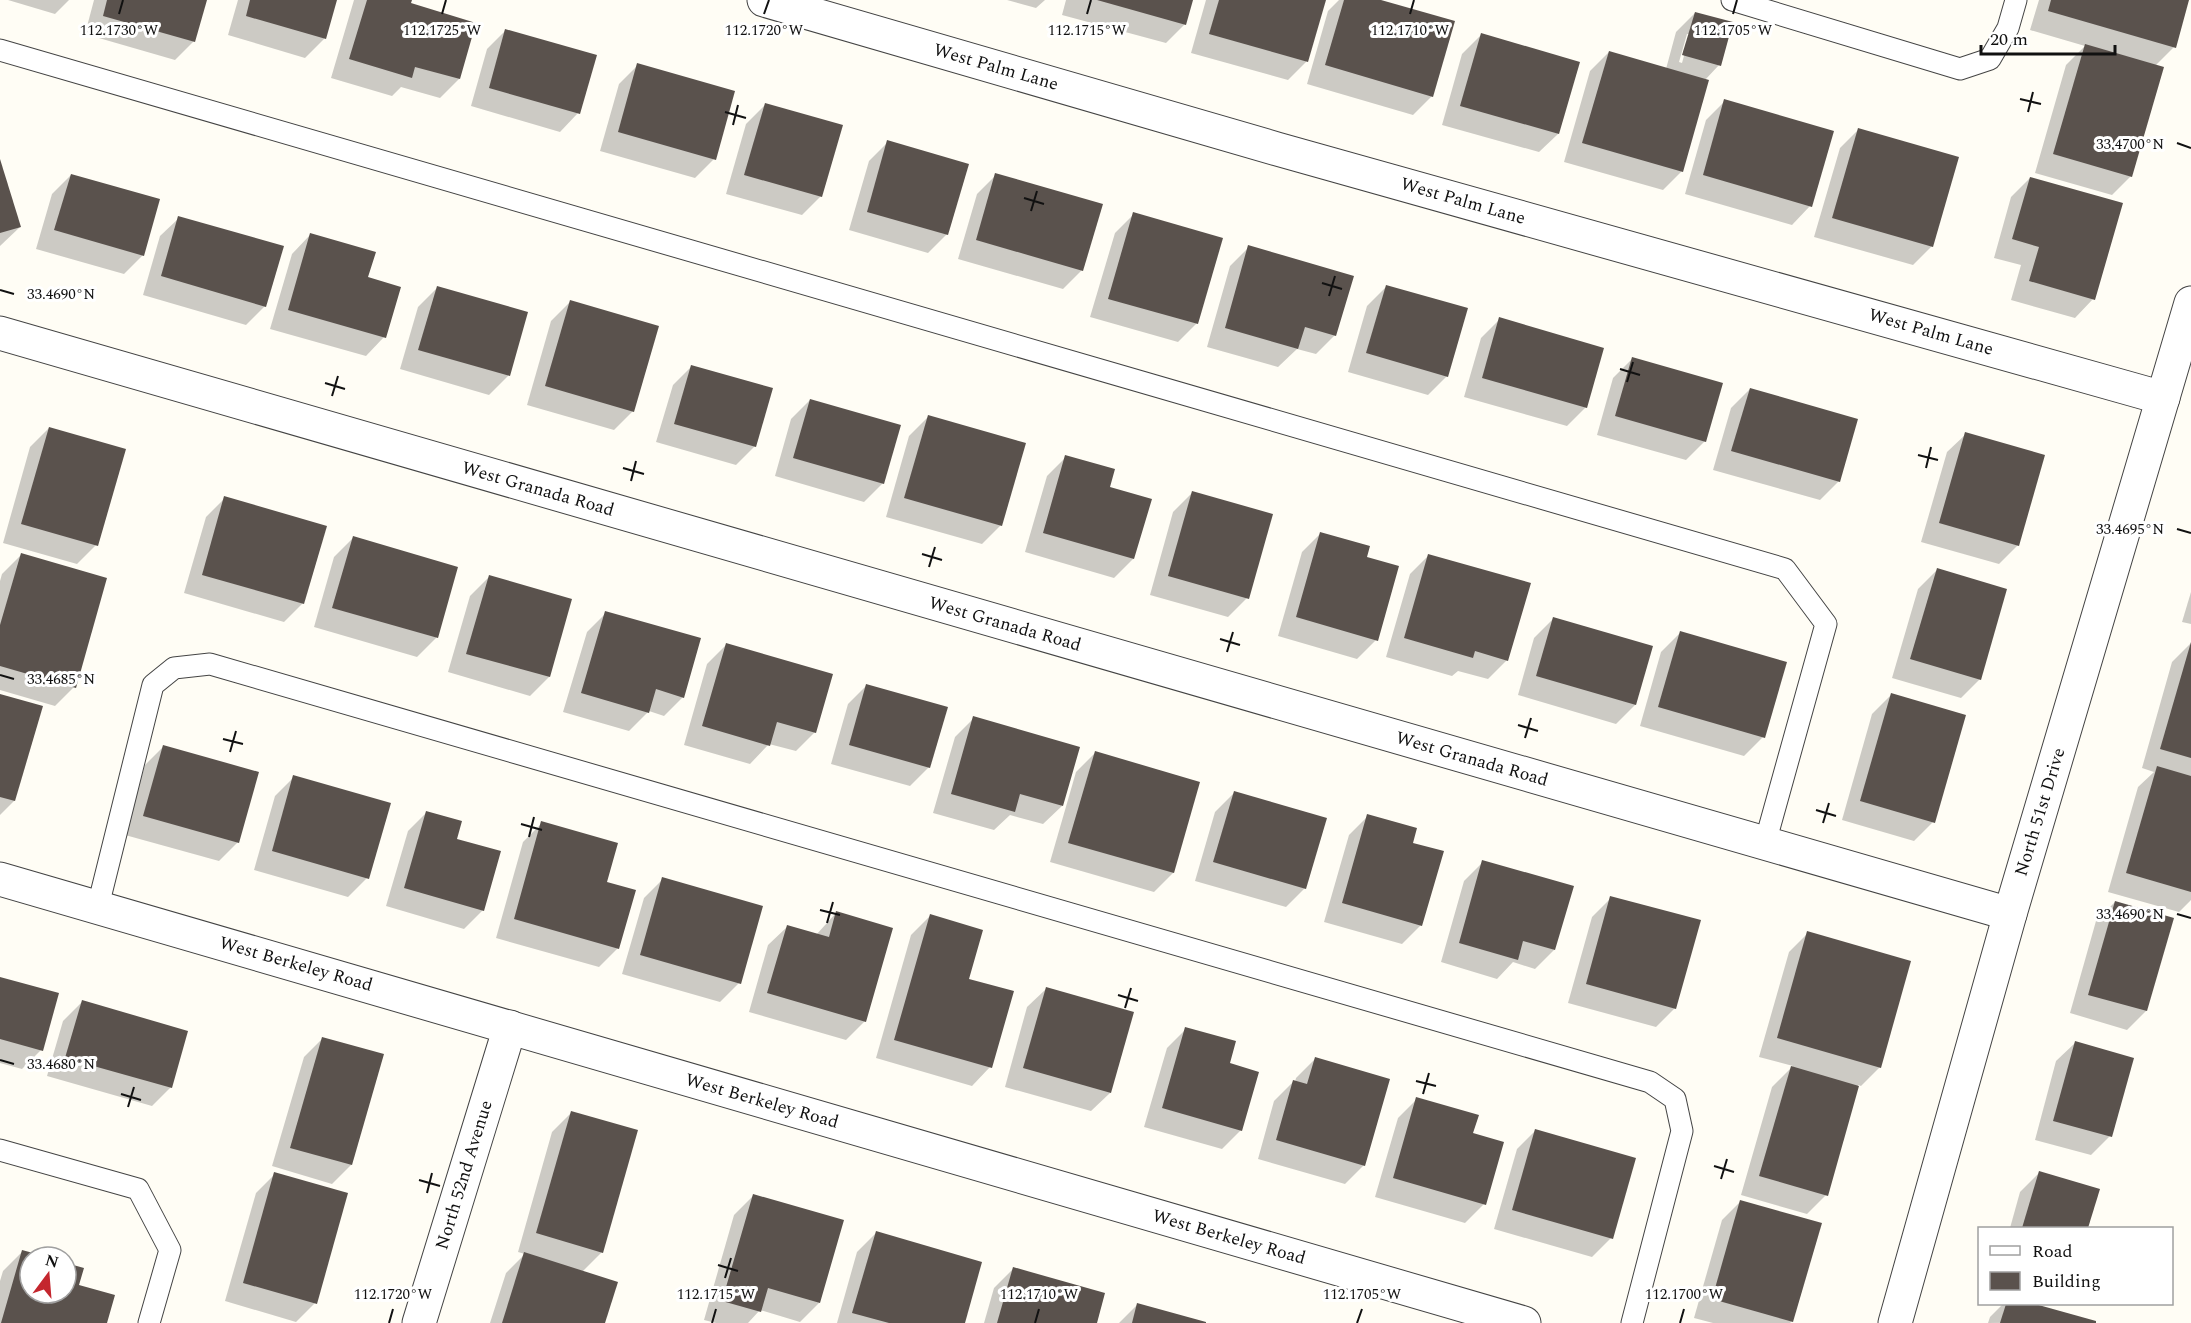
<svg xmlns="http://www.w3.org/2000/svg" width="2191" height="1323" font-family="Spectral,serif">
<rect width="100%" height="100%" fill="#fffdf5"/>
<g fill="#0003" fill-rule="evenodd">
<polygon points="8,0 69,0 55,14"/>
<polygon points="94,0 206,0 194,41 175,60 85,34"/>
<polygon points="238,0 335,0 324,39 305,58 228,35"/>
<polygon points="354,0 411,0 410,4 474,24 459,79 440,98 401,87 392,96 331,78"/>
<polygon points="1007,0 1045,0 1036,8"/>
<polygon points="1066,0 1192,0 1185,24 1166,43 1062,15"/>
<polygon points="1206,0 1324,0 1306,62 1288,80 1191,53"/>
<polygon points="1339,0 1375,0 1432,96 1413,115 1307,84 1328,11"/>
<polygon points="2039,0 2188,0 2174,47 2155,66 2131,176 2112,195 2035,173 2066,65 2085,46 2030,30"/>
<path d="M1695 13 1719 65 1705 80 1682 171 1663 190 1564 162 1590 71 1609 52 1666 69 1676 32ZM1687 34H1690L1682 63 1679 62Z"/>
<polygon points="506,30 578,113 560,132 471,106 487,49"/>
<polygon points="1481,35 1558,134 1539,152 1442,125 1462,54"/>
<polygon points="638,65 714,159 695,178 600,151 619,84"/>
<polygon points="1725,101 1810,206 1792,225 1685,194 1706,120"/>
<polygon points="765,105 821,196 802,215 726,194 746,124"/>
<polygon points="1859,129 1932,246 1913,265 1814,237 1840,148"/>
<polygon points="888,142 947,234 928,253 849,230 869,161"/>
<polygon points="0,162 20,227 0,246"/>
<polygon points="71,175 143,255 124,274 36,249 52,194"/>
<polygon points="996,175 1082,270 1063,289 958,259 977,194"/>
<polygon points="2030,178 2093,299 2075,318 2011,300 2021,265 1994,258 2011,197"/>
<polygon points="1134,214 1197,323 1178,342 1090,317 1115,233"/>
<polygon points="179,218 265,306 246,325 143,295 160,236"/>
<polygon points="310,235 366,278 384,337 366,356 270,329 292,254"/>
<polygon points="1249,247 1335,335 1316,354 1297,349 1278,367 1207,347 1230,266"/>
<polygon points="1386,287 1447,376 1428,395 1348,372 1367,306"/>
<polygon points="437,288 526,313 508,376 489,395 400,369 418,307"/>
<polygon points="570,302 633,411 614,430 527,405 551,321"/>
<polygon points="1500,319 1586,407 1567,426 1464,397 1481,338"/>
<polygon points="1632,359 1705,441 1686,460 1597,435 1613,378"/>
<polygon points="692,366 755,446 736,465 656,442 673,385"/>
<polygon points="1750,389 1839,481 1820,500 1713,470 1731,408"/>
<polygon points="810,400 883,483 864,502 775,476 791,419"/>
<polygon points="928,417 1001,525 982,544 886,517 909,436"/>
<polygon points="49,428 96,545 77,564 3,543 30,447"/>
<polygon points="1966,434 2018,545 1999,564 1921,542 1947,452"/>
<polygon points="1066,457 1108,488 1133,559 1114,578 1025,552 1047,476"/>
<polygon points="1192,493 1247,598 1228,617 1150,595 1173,512"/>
<polygon points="225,498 303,603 284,622 184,593 206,517"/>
<polygon points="1321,533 1365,558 1376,640 1357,659 1278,636 1302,552"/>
<polygon points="353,538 457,568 436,638 417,657 314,627 334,557"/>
<polygon points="21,555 74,687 55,706 0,690 0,581 2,574"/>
<polygon points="1429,555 1507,660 1488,679 1458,671 1452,676 1386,657 1410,574"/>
<polygon points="1937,570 1980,679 1961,698 1892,678 1918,589"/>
<polygon points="489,577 570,600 549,677 530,696 448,672 470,596"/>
<polygon points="2191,592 2191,624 2182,622"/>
<polygon points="606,613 683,697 664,716 649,711 629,731 563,712 587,632"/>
<polygon points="1553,619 1651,647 1635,705 1616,724 1518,695 1534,638"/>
<polygon points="1680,633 1763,737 1744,756 1640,726 1661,652"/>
<polygon points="2191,643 2191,900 2179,912 2108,892 2138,787 2154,772 2142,768 2172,662"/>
<polygon points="726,645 815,732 796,751 769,744 750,764 684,745 707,664"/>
<polygon points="867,685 929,767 910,786 831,764 848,704"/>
<polygon points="0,695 14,801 0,815"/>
<polygon points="1891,695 1933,822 1914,841 1842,820 1872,714"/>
<polygon points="974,718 1062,806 1043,824 1010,815 994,830 933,813 955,737"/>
<polygon points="164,746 238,842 219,861 125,835 145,765"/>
<polygon points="1095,753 1198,783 1173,873 1154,892 1050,862 1076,772"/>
<polygon points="294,777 367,878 348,897 254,870 275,796"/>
<polygon points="1234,793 1305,888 1286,907 1195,881 1215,812"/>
<polygon points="427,812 455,840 483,910 464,929 386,906 408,831"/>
<polygon points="1368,816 1411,844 1421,925 1402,944 1324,922 1349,835"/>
<polygon points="542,823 605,883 618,948 599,967 496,938 523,842"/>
<polygon points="1483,862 1554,950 1535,969 1513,962 1497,979 1441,962 1464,881"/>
<polygon points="663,879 739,983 720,1002 622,974 644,898"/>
<polygon points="1611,898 1675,1008 1656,1027 1568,1003 1592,917"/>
<polygon points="2115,902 2172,919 2146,1011 2127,1030 2070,1013 2096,921"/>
<polygon points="836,913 865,1021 846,1040 749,1012 768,945 787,927 816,935"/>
<polygon points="930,916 967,980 990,1067 972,1086 876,1058 911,935"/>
<polygon points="1808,933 1880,1067 1861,1086 1858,1085 1826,1195 1807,1214 1741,1195 1772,1087 1793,1066 1759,1057 1789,952"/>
<polygon points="0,978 41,1050 22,1069 0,1063"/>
<polygon points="1046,989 1110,1093 1091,1111 1005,1087 1027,1007"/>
<polygon points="82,1002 171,1087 152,1106 47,1076 63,1021"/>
<polygon points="1186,1029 1228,1064 1241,1130 1222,1149 1144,1127 1167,1048"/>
<polygon points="323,1038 351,1165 332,1184 272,1166 304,1057"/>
<polygon points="2075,1043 2110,1136 2091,1155 2035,1140 2056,1061"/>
<polygon points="1315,1059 1364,1165 1345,1184 1258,1159 1274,1101 1293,1082 1295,1082 1296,1078"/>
<polygon points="1417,1099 1471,1134 1484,1204 1465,1223 1375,1197 1398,1118"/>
<polygon points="571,1113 602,1252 582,1272 603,1323 490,1323 506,1273 525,1254 518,1252 552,1132"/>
<polygon points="1536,1130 1611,1238 1592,1257 1494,1229 1517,1149"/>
<polygon points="2039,1173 2098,1190 2087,1228 2010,1228 2020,1192"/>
<polygon points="275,1174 315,1303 296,1322 225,1301 256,1193"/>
<polygon points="753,1196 819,1303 800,1322 760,1310 748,1323 716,1323 704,1320 734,1215"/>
<polygon points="1741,1201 1792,1321 1790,1323 1713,1323 1694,1318 1722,1220"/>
<polygon points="876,1233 963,1323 837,1323 857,1252"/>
<polygon points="22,1252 41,1257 30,1257 30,1293 66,1293 66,1264 78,1286 105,1323 0,1323 0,1281 3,1271"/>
<polygon points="1013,1269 1095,1323 984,1323 994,1288"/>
<polygon points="1138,1304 1203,1323 1119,1323"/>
<polygon points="2003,1304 2029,1304 2095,1322 1988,1323 1990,1317"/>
</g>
<g fill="#5a524d">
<polygon points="107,0 207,0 195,42 103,16"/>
<polygon points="250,0 337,0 326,39 246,16"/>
<polygon points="367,0 412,0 411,3 476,23 460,79 415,67 412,78 349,59"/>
<polygon points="1097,0 1193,0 1186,25"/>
<polygon points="1219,0 1326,0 1308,62 1209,34"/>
<polygon points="1344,0 1381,0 1455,21 1433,97 1325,65"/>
<polygon points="2051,0 2189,0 2176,48 2048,11"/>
<polygon points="1695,12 1733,22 1721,66 1682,55"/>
<polygon points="505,29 597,55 580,114 489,88"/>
<polygon points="1481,33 1580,62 1559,134 1460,106"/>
<polygon points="2085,44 2164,67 2132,177 2053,154"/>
<polygon points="1609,51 1709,80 1683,172 1582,143"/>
<polygon points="637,63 735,91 716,160 618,132"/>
<polygon points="1724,99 1834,131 1812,207 1703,175"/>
<polygon points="765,103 843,125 822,197 744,175"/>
<polygon points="1858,128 1959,157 1933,247 1832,218"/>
<polygon points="887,140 969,164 948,235 867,212"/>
<polygon points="0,159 21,227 0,233"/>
<polygon points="995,173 1103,204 1083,271 976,240"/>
<polygon points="71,174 160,199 144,256 54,230"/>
<polygon points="2030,177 2123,203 2095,300 2029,281 2039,247 2012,239"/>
<polygon points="1133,212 1223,238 1198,324 1108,299"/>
<polygon points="178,216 284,246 266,307 161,276"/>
<polygon points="310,233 376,252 368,277 401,287 386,338 288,310"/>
<polygon points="1248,245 1354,276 1336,336 1305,327 1298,349 1225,328"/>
<polygon points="1386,285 1468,308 1448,377 1366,353"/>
<polygon points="437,286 528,312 510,376 418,350"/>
<polygon points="570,300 659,326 634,412 545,386"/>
<polygon points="1499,317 1604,348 1587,408 1482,378"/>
<polygon points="1632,357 1723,383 1706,442 1615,416"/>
<polygon points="691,365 773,388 756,447 674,424"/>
<polygon points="1750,388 1858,419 1840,482 1731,451"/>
<polygon points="810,399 901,425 884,484 793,458"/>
<polygon points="928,415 1026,443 1002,526 904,498"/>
<polygon points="49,427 126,449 98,546 21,524"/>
<polygon points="1965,432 2045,455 2019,546 1939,523"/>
<polygon points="1065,455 1115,469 1110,487 1152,499 1134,559 1043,533"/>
<polygon points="1192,491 1273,514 1249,599 1168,576"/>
<polygon points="224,496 327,526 304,604 202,575"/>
<polygon points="1320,532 1370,546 1367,557 1399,566 1378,641 1296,617"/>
<polygon points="353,536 458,567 438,638 332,608"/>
<polygon points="21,553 107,578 76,688 0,666 0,625"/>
<polygon points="1428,554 1531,583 1508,661 1475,651 1473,658 1404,638"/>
<polygon points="1937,568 2007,589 1981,680 1910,659"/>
<polygon points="489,575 572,599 550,677 466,654"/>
<polygon points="605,611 701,638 684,698 656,689 649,713 581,693"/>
<polygon points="1553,617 1653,646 1636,705 1536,676"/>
<polygon points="1680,631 1787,662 1765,738 1658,707"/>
<polygon points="2191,642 2191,758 2160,749"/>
<polygon points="726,643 833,674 816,733 777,722 770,746 702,726"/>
<polygon points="866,684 948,707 930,768 849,745"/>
<polygon points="1891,693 1966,715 1935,823 1860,801"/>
<polygon points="0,694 43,706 15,801 0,797"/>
<polygon points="973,716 1080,747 1063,806 1020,794 1015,812 951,794"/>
<polygon points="163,745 259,772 239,843 143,816"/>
<polygon points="1095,751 1200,782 1174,873 1068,843"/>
<polygon points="2157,766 2191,776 2191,892 2126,873"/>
<polygon points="293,775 391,803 369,879 272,851"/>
<polygon points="1234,791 1327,818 1306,889 1213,862"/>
<polygon points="426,811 462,821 457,839 501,851 484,911 404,888"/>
<polygon points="1367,814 1417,828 1413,843 1444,851 1422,926 1342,903"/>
<polygon points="541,821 618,843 607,882 636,890 619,949 514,919"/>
<polygon points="1482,860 1574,886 1555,950 1523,941 1518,960 1459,943"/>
<polygon points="662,877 763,906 741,984 640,955"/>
<polygon points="1610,896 1701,920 1676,1009 1586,984"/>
<polygon points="2115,901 2174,918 2147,1011 2088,995"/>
<polygon points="836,911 893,928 866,1022 767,993 787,925 829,937"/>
<polygon points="930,914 983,930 969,979 1014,991 992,1068 894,1040"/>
<polygon points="1807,931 1911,961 1881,1068 1777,1038"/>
<polygon points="0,977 59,993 43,1051 0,1039"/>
<polygon points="1046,987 1134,1012 1111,1093 1023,1068"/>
<polygon points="82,1000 188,1031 172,1088 65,1058"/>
<polygon points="1185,1027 1236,1041 1230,1063 1259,1072 1242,1131 1162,1108"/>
<polygon points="322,1037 384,1054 352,1165 290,1148"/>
<polygon points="2075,1041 2134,1058 2112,1137 2053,1121"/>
<polygon points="1315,1057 1390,1079 1365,1166 1276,1140 1293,1080 1307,1084"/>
<polygon points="1791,1066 1859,1086 1828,1196 1759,1176"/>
<polygon points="1416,1097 1479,1115 1473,1133 1504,1142 1486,1205 1393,1178"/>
<polygon points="571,1111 638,1130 603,1253 536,1233"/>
<polygon points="1535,1129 1636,1158 1613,1239 1512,1210"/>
<polygon points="2039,1171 2100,1189 2088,1228 2022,1228"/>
<polygon points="274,1172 348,1193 317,1304 243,1283"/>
<polygon points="753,1194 844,1220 820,1303 768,1288 761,1312 722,1301"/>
<polygon points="1740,1200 1822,1223 1793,1322 1712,1299"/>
<polygon points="876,1231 982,1262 965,1323 889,1323 852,1313"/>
<polygon points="22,1250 44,1256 30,1257 30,1293 66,1293 66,1263 84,1268 79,1285 115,1295 107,1323 1,1323"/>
<polygon points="524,1252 618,1282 605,1323 502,1323"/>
<polygon points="1013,1267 1105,1293 1097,1323 997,1323"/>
<polygon points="1137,1303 1206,1322 1206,1323 1132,1323"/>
<polygon points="2006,1304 2035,1304 2096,1321 2096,1323 2000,1323"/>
</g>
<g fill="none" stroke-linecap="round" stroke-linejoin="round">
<defs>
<g id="service">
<polyline points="1732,0 1960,69 1990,59 2008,28 2016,0"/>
<polyline points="0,50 1785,569 1826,624 1765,843"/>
<polyline points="98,906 153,685 174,668 210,664 1650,1082 1675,1099 1682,1131 1632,1323"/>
<polyline points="0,1150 138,1189 170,1250 149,1323"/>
</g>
<g id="minor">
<polyline points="764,0 1277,149 2163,398"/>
<polyline points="0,333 2010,914"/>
<polyline points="0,879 1524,1323"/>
<polyline points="419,1323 510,1027"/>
<polyline points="1895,1323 2010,914 2191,303"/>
</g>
</defs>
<use href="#service" stroke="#444" stroke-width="23"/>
<use href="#minor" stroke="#444" stroke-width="35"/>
<use href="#service" stroke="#fff" stroke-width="21"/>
<use href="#minor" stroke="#fff" stroke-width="33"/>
</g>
<path fill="none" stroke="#111" stroke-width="2" d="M119 14 123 0M442 14 446 0M764 14 769 0M1087 14 1091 0M1410 14 1414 0M1733 14 1737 0M2020 99 2041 104M725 112 746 118M2028 112 2033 92M733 125 738 105M2177 143 2191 148M1024 198 1044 204M1031 211 1037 191M1322 283 1342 289M0 290 14 294M1329 296 1335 276M1620 369 1640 375M1627 382 1633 362M325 383 345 389M332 396 338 376M1918 455 1938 460M623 468 644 474M1926 468 1931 447M631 481 636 461M2177 529 2191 533M922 554 942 560M929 567 935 547M1220 639 1240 645M1227 652 1233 632M0 675 14 679M1518 725 1538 731M1525 738 1531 718M223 739 243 744M230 752 236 731M1816 810 1836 816M1823 823 1829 803M521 824 542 830M529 837 534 817M820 910 840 915M2177 914 2191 918M827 923 833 902M1118 995 1138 1001M1125 1008 1131 988M0 1060 14 1064M1416 1081 1436 1086M121 1094 141 1100M1423 1094 1429 1073M128 1107 134 1087M1714 1166 1734 1172M1721 1179 1727 1159M419 1180 440 1186M427 1193 432 1173M718 1265 738 1271M725 1278 731 1258M389 1323 393 1309M712 1323 716 1309M1035 1323 1039 1309M1357 1323 1362 1309M1680 1323 1684 1309"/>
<g text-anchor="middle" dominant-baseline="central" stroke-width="6" stroke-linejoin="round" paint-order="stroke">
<g font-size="18" fill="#111" stroke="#fff">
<text transform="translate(996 67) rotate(16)">West Palm Lane</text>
<text transform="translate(1463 201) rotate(16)">West Palm Lane</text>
<text transform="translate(1931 332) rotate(16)">West Palm Lane</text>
<text transform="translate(538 489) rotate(16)">West Granada Road</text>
<text transform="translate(1005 624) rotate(16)">West Granada Road</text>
<text transform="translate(1472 759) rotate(16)">West Granada Road</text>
<text transform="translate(2040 812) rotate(-73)">North 51st Drive</text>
<text transform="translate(296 964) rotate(16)">West Berkeley Road</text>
<text transform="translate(762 1101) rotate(16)">West Berkeley Road</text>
<text transform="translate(464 1175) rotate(-73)">North 52nd Avenue</text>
<text transform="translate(1229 1237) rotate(16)">West Berkeley Road</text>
</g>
</g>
<g font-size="15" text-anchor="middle" fill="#111" stroke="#fff" stroke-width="6" stroke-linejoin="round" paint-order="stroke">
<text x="119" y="35">112.1730°W</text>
<text x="442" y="35">112.1725°W</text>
<text x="764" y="35">112.1720°W</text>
<text x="1087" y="35">112.1715°W</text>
<text x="1410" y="35">112.1710°W</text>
<text x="1733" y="35">112.1705°W</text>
<text x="2130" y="149">33.4700°N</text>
<text x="61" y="299">33.4690°N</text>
<text x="2130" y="534">33.4695°N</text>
<text x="61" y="684">33.4685°N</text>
<text x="2130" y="919">33.4690°N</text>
<text x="61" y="1069">33.4680°N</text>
<text x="393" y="1299">112.1720°W</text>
<text x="716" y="1299">112.1715°W</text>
<text x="1039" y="1299">112.1710°W</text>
<text x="1362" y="1299">112.1705°W</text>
<text x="1684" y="1299">112.1700°W</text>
</g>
<rect x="1978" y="1227" width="195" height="78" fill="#ffffff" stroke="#a0a0a0" stroke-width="1.5"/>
<rect x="1990" y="1246" width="30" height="9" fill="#ffffff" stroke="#a0a0a0" stroke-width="1.5"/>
<text x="2032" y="1257" font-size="18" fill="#111111">Road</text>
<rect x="1990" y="1272" width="30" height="18" fill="#5a524d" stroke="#a0a0a0" stroke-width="1.5"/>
<text x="2032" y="1287" font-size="18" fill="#111111">Building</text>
<g transform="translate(48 1275) rotate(16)"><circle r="28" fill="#ffffff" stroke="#a0a0a0" stroke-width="1.5"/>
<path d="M0-4.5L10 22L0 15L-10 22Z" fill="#c4262e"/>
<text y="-9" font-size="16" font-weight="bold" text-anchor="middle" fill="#111111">N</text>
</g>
<path d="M1981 45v9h134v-9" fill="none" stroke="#111111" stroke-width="3"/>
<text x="1990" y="45" font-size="18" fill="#111111" stroke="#ffffff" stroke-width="4.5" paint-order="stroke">20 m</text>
</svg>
